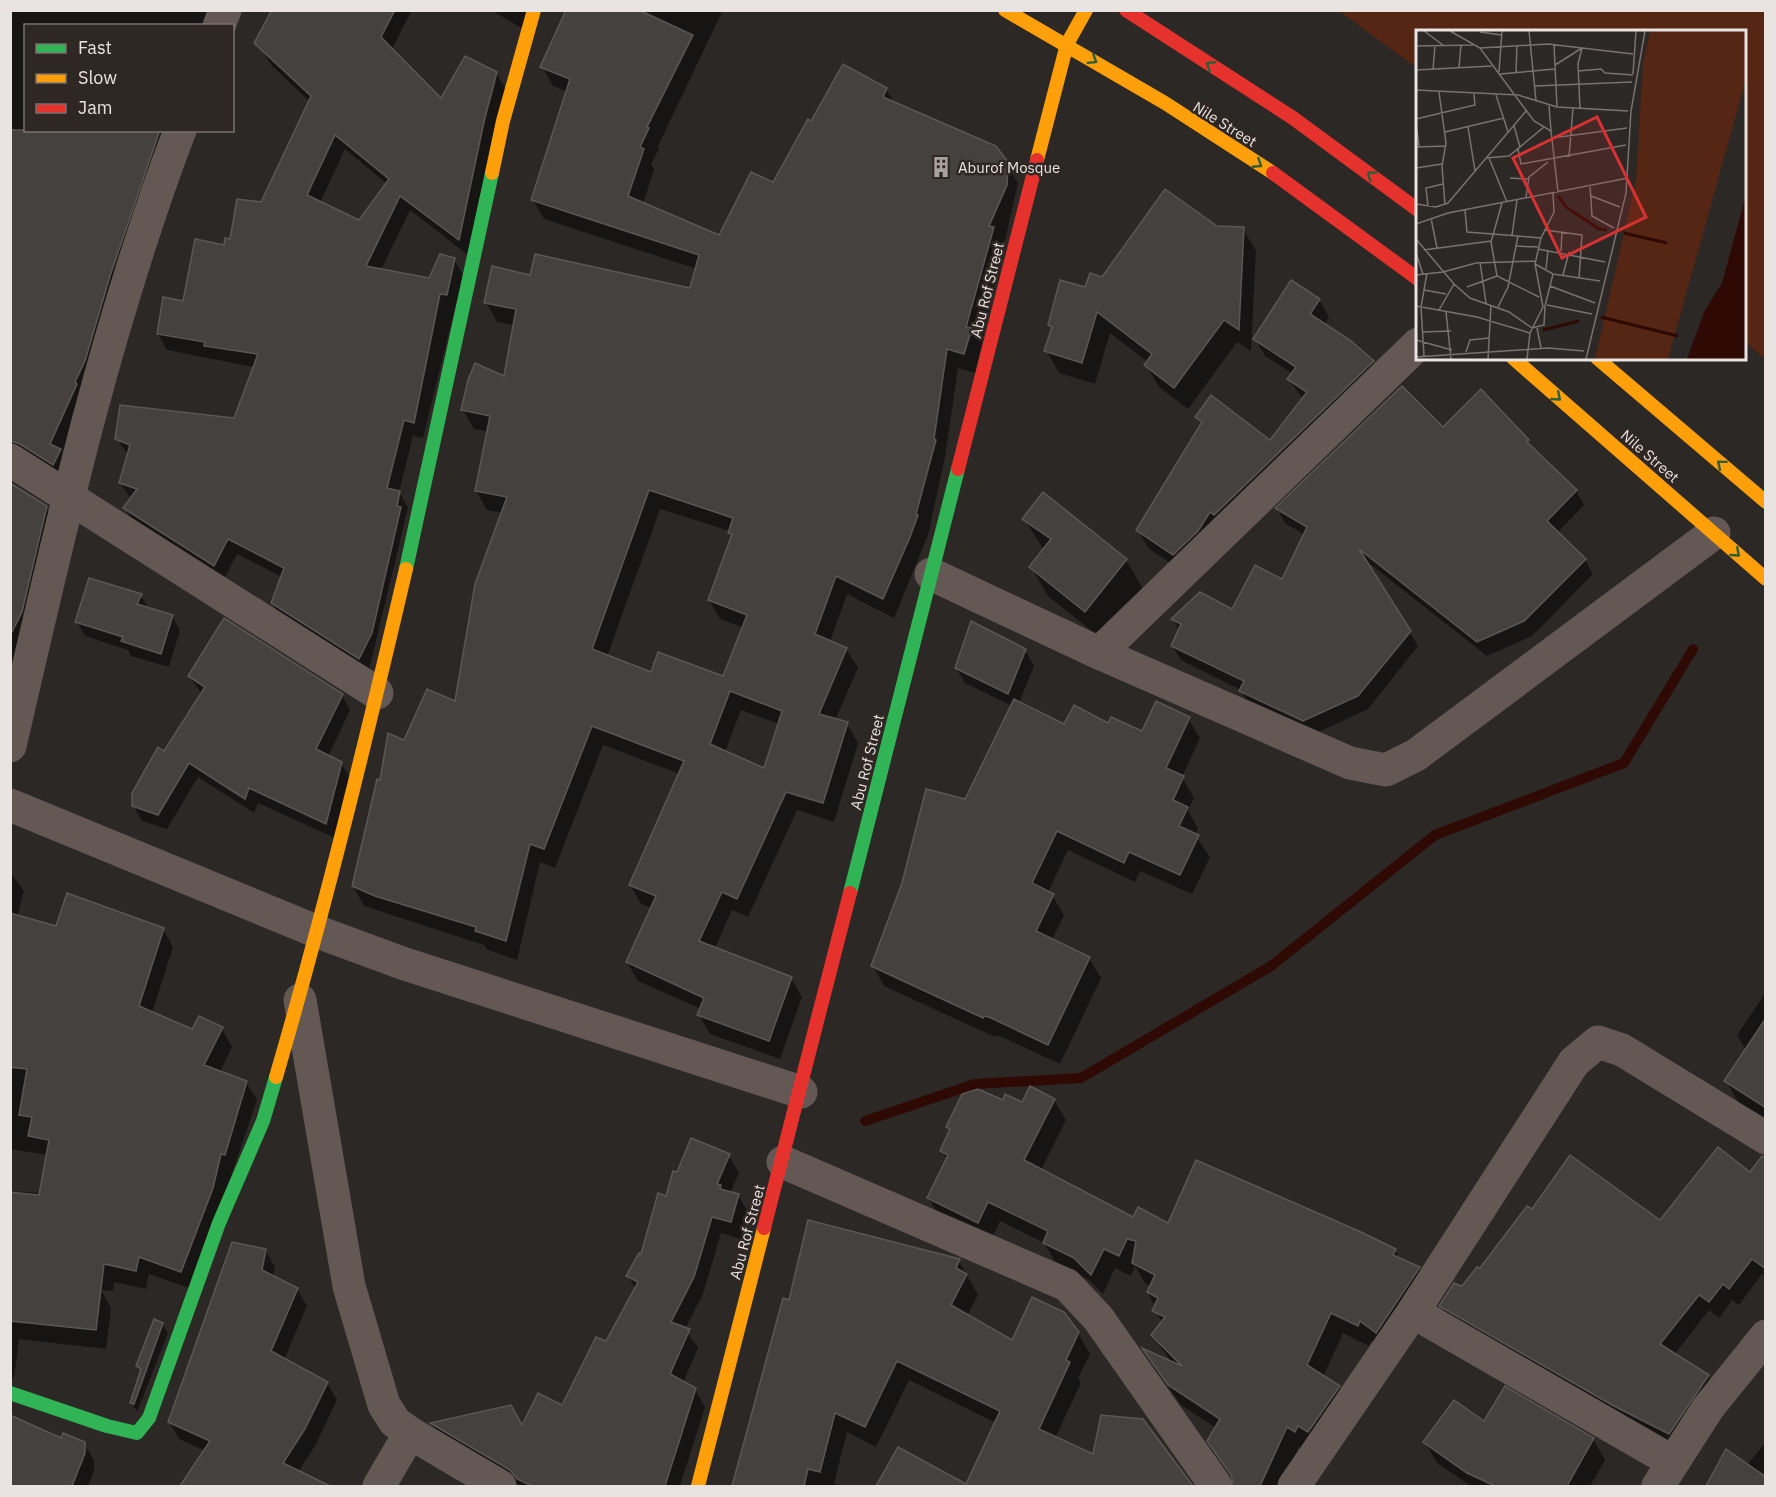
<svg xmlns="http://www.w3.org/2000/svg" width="1776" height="1497" font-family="'IBM Plex Sans',sans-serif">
<rect width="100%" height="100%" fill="#2c2826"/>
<polygon fill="#542613" points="1339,11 1765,11 1765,359 1745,342 1744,32 1418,32 1417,68"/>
<g fill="#0007" fill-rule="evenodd">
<polygon points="10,10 216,10 210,26 26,26 26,130 179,130 86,401 62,453 69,466 62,480 10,459"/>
<path d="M279 10H412L390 53 442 101 496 73 506 89 468 255 410 210 381 270 430 280 454 259 463 275 423 438 413 436 399 492 408 508 368 674 282 619 272 603 282 577 237 554 223 581 134 524 125 508 131 499 120 483 129 456 117 439 235 420 254 367 167 350 158 334 225 247 262 204 310 102 271 65 261 48ZM493 81H496L484 125 481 124ZM345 149 387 184 359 222 320 203Z"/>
<polygon points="490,10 540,10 529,32"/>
<path d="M567 10H723L658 146 659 149 651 164 654 169 643 204 719 237 774 184 812 123 886 89 895 104 1006 163 1018 183 975 373 958 368 945 457 928 535 894 618 847 594 830 642 846 649 858 668 835 720 847 724 858 743 834 822 797 810 748 917 732 910 715 948 791 978 802 997 780 1059 710 1034 699 1015 701 1009 638 981 627 962 652 908 641 904 630 885 680 774 603 745 555 868 540 862 517 960 488 950 484 945 364 906 353 886 381 782 404 742 456 703 503 513 487 510 476 491 489 432 474 429 463 410 505 378 514 325 497 322 486 302 531 277 691 289 697 269 544 219 533 200 568 92 553 86 542 66ZM660 509 730 531 732 538 709 600 720 619 744 628 724 678 652 674 607 657ZM741 710 779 724 765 770 725 752Z"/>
<polygon points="1217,228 1243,229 1256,251 1251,351 1237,342 1188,409 1159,387 1146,365 1148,362 1110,333 1095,384 1059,373 1046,350 1052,330 1049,325 1086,289 1102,279"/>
<polygon points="1319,300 1329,317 1324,326 1373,362 1383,379 1183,572 1148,548 1138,530 1202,425 1197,417 1271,442 1304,400 1289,380 1293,374 1265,356 1255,339"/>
<polygon points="1443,429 1528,441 1534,451 1576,491 1584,505 1557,533 1585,560 1593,574 1532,636 1487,656 1365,560 1418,646 1368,709 1312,735 1249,706 1241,690 1181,660 1172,646 1179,631 1173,619 1233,611 1283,581 1305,535 1285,523 1277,509"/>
<polygon points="10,484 46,507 55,523 10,672"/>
<polygon points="1024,519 1126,560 1143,589 1103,640 1048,596 1031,567 1044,550"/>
<polygon points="90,579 141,596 149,609 172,616 180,630 169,667 131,656 128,650 85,636 77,622"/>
<polygon points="1025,650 1034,666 1019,703 1065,726 1108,725 1143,733 1188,718 1200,738 1182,777 1194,798 1188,811 1198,828 1195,835 1210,857 1192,894 1140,871 1135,882 1068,850 1048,892 1052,895 1064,915 1052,940 1089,958 1101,978 1060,1064 1002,1037 996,1035 995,1037 884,986 873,966 966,801 1012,706 965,683 956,668"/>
<polygon points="189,676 342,695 350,710 328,757 341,763 350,778 335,838 258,803 254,813 198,777 167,829 142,821 133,805 202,694"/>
<polygon points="10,872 24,891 17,917 56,928 163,929 173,947 152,1013 193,1031 222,1029 232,1047 220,1072 246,1082 257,1100 192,1289 149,1274 146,1289 114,1282 113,1291 101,1290 111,1308 106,1349 19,1339 14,1378 10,1377 10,1191 41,1193 48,1155 10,1149"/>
<polygon points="1766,992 1766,1124 1741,1107 1726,1081 1746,1050 1737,1035"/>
<polygon points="1054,1100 1066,1120 1041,1170 1134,1219 1395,1250 1400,1260 1419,1268 1430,1288 1388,1352 1371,1341 1369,1346 1343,1333 1323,1377 1339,1387 1350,1407 1307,1452 1299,1447 1281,1486 1236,1486 1209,1441 1216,1428 1181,1405 1156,1369 1146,1351 1172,1363 1153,1336 1162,1324 1148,1292 1151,1286 1145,1283 1135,1266 1131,1276 1115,1268 1103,1294 1088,1279 1056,1263 1044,1243 1000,1221 990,1242 940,1219 929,1198 947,1160 942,1151 951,1132 948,1127 1003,1102 1022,1104"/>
<polygon points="729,1156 739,1173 730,1193 738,1195 748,1212 740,1239 721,1233 703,1294 685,1329 698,1348 683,1383 695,1389 705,1407 680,1486 520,1486 441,1440 432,1424 522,1428 562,1407 606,1343 636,1289 628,1276 642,1256 667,1198"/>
<polygon points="1766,1184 1766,1277 1762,1274 1739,1305 1732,1300 1719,1318 1709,1310 1674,1355 1708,1376 1717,1392 1679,1450 1451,1322 1441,1306 1480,1271 1532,1211 1660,1222"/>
<polygon points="809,1222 959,1261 978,1295 967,1316 1013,1342 1078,1333 1090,1354 1078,1378 1081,1383 1055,1438 1094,1457 1143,1420 1193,1486 877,1486 898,1449 967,1486 996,1423 909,1380 876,1447 847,1432 834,1483 839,1486 736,1486 734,1483 790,1302"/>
<polygon points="265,1250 275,1267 273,1277 297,1289 307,1306 284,1360 327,1383 337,1400 315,1446 298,1472 317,1482 320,1486 182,1486 206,1451 179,1439 169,1421"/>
<polygon points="162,1324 168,1333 137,1412 131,1402 142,1373 138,1366"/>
<polygon points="1485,1423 1593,1439 1605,1460 1590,1486 1466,1486 1468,1484 1437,1463 1425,1442"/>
<polygon points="10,1431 84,1443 94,1460 94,1471 88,1486 10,1486"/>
<polygon points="1766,1442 1766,1486 1708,1486 1726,1451 1747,1465"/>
</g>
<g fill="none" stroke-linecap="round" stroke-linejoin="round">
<polyline stroke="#2f0903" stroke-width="10" points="865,1121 975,1084 1081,1078 1271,966 1435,835 1624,763 1693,649"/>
</g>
<g fill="#45413f" stroke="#5b5755" stroke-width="1.5" fill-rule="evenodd">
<path d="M272 10H395L381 37 441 98 465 56 497 72 485 117 459 240 400 196 366 266 429 278 440 254 455 258 447 295 440 294 414 423 404 420 387 488 400 491 397 506 401 507 372 633 359 659 271 603 284 568 228 539 214 566 123 508 137 489 119 483 130 445 115 439 120 405 234 418 258 354 204 346 205 342 157 334 163 297 183 301 195 239 224 245 225 238 230 239 237 199 261 202 311 96 254 43ZM335 135 389 179 359 220 307 195Z"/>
<path d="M566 10H639L693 35 647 127 649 128 640 147 644 149 628 196 719 235 751 172 773 182 808 119 811 121 843 64 887 88 883 97 996 146 1008 162 1007 185 989 226 994 227 966 327 972 328 964 354 947 349 934 439 936 440 916 514 918 515 910 537 883 599 836 576 815 634 847 648 819 714 848 722 823 803 786 792 737 899 722 892 699 941 792 977 769 1041 697 1015 704 998 626 962 656 896 629 885 684 761 592 726 544 849 530 844 506 941 475 931 476 927 375 896 352 886 377 779 380 780 388 733 404 740 427 689 455 701 475 584 507 497 475 491 490 416 461 410 468 380 475 363 504 376 516 309 484 303 492 266 530 275 535 254 690 288 699 255 531 200 570 79 540 67ZM649 490 733 518 728 533 732 534 708 600 747 615 723 676 658 652 651 672 592 649ZM730 691 782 711 764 768 710 744Z"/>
<polygon points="10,130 160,130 110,276 85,361 75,382 77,384 50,444 61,449 53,465 20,444 10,441"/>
<polygon points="1165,189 1217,226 1244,227 1239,330 1224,320 1174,388 1144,365 1152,354 1097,312 1082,363 1044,351 1052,327 1048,325 1060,280 1085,287 1090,273 1102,277"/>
<polygon points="1291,280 1320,299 1310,314 1350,340 1374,361 1214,515 1210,512 1198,531 1173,555 1136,530 1202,422 1195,417 1211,395 1270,440 1307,392 1287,379 1296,367 1253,339"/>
<polygon points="1402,386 1443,427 1481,389 1529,440 1527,442 1577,490 1547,521 1586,559 1524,621 1477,642 1359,549 1411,631 1358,696 1303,721 1239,691 1244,681 1171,646 1181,624 1171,619 1200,592 1232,609 1255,565 1282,579 1307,527 1275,508"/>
<polygon points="10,483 47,506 22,612 10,636"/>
<polygon points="1043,492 1127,559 1085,612 1029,567 1051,539 1022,519"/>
<polygon points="89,578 142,594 137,604 173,615 161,654 121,641 123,637 75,622"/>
<polygon points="224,618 343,694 316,749 342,762 326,824 249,788 245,799 189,763 158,815 132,806 132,793 158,747 164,751 205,687 188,676"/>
<polygon points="971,621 1026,649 1008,694 955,668"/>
<polygon points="1014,699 1064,724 1074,705 1108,723 1111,717 1142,731 1156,701 1190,717 1166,768 1184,776 1173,800 1188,807 1179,826 1199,835 1180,875 1129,852 1124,863 1057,831 1032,883 1054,894 1036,931 1090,957 1048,1045 989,1017 984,1016 983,1018 871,966 902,883 926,789 965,799"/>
<polygon points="67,893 164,928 139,1006 192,1029 199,1016 223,1027 204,1065 247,1081 225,1155 221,1154 213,1188 181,1272 139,1257 136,1271 104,1264 96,1330 10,1321 10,1192 39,1195 49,1140 28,1136 32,1117 19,1115 27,1069 10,1067 10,913 56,926"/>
<polygon points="1766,1018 1766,1108 1724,1081"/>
<polygon points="1030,1086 1055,1099 1024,1160 1133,1217 1138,1207 1168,1223 1196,1160 1361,1232 1396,1249 1393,1255 1420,1267 1376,1333 1360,1321 1358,1326 1331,1313 1307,1365 1340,1386 1308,1432 1298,1426 1295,1432 1287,1427 1260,1486 1234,1486 1231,1475 1207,1441 1220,1419 1168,1385 1142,1348 1182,1366 1151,1335 1165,1317 1152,1311 1158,1298 1147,1292 1155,1275 1132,1263 1136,1241 1127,1239 1119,1256 1104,1249 1091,1275 1074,1258 1043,1243 1048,1231 988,1202 978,1223 927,1198 948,1155 940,1151 950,1129 946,1127 962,1094 978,1089 1003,1100 1005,1094 1022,1102"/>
<polygon points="691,1138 730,1154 717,1184 721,1185 720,1189 739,1194 731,1222 712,1217 694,1277 671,1322 690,1329 670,1374 696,1388 665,1486 532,1486 517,1479 510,1470 430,1423 511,1405 522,1425 538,1393 562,1405 596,1337 606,1341 638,1282 626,1276 639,1253 641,1254 658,1193 666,1196 673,1171 677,1172"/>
<polygon points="1718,1147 1750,1172 1762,1156 1766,1157 1766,1269 1752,1259 1729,1289 1723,1284 1709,1302 1699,1295 1660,1344 1709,1375 1669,1434 1612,1405 1439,1306 1454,1283 1462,1286 1477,1267 1480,1268 1527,1206 1532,1209 1570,1155 1660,1220"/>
<polygon points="808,1220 960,1259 956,1268 967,1274 951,1305 1012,1340 1032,1297 1064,1312 1079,1332 1066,1360 1070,1362 1039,1429 1093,1454 1101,1415 1143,1419 1193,1486 876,1486 898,1447 966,1484 1000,1411 897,1361 865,1427 835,1413 820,1472 808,1469 804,1486 732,1486 783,1298 789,1300"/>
<polygon points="232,1242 266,1249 262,1270 298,1288 271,1351 328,1382 305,1429 283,1463 330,1486 180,1486 210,1441 168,1422"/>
<polygon points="154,1319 163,1323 134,1404 130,1403 141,1369 136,1366"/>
<polygon points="1505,1386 1594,1438 1567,1486 1495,1486 1467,1473 1423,1442 1454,1400 1484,1421"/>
<polygon points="10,1415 61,1438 63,1433 85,1442 85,1453 72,1486 10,1486"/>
<polygon points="1726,1449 1766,1477 1766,1486 1706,1486"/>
</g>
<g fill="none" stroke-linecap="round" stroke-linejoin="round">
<g stroke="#645855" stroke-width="33">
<polyline points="219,26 225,10"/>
<polyline points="10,460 377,693"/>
<polyline points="931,574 1099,653 1350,763 1386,770 1416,755 1714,533"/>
<polyline points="1099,653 1418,344"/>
<path d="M10 746C58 538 104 330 180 130"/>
<polyline points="10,805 318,932 402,963 801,1092"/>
<polyline points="300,1000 349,1286 384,1405 395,1422 410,1433 500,1486"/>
<polyline points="783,1162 1067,1285 1098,1318 1216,1486"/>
<polyline points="1413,1312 1673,1462"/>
<polyline points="379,1486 410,1433"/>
<polyline points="1294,1486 1413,1312 1574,1062 1598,1042 1622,1050 1766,1138"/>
<polyline points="1658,1486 1708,1408 1766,1336"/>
</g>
<g stroke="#30b455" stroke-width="14">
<polyline points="406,569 492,173"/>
<polyline points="850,893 958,469"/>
<polyline points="10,1393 107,1426 137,1433 149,1418 219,1223 263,1121 276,1077"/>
</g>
<g stroke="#ff9f0a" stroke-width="14">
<polyline points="1005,10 1165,103 1273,173"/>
<polyline points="1037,160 1067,44 1086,10"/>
<polyline points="492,173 503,121 534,10"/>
<polyline points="1513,358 1766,579"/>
<polyline points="1597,358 1766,502"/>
<path d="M276 1077C325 909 366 740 406 569"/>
<polyline points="698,1486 764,1228"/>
</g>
<g stroke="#e5322d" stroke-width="14">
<polyline points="1126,10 1293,118 1418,210"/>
<polyline points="1273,173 1418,279"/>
<polyline points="958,469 1037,160"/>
<polyline points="764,1228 850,893"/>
</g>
</g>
<defs><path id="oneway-chevron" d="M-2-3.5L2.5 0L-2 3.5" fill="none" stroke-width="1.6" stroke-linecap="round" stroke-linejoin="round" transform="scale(1.5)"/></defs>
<g stroke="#2f5f37">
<use href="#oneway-chevron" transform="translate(1093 60) rotate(32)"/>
<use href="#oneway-chevron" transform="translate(1210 65) rotate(-147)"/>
<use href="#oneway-chevron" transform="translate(1258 164) rotate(33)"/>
<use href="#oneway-chevron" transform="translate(1371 175) rotate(-144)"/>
<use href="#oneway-chevron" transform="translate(1557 397) rotate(41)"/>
<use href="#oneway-chevron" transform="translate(1721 464) rotate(-140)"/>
<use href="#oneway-chevron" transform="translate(1736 553) rotate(41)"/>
</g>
<defs>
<symbol id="building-bare" viewBox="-9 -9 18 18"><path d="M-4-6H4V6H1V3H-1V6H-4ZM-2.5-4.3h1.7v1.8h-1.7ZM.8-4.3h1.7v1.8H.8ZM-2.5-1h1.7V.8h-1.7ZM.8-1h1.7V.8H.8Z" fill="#a7a2a0" stroke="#2f2723" stroke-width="2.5" paint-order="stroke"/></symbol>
</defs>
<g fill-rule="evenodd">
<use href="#building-bare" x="926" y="152" width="30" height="30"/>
</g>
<g text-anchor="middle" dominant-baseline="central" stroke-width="5" stroke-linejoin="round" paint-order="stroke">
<g font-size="15" fill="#e9e3e1" stroke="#2f2723">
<text transform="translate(1225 124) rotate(32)">Nile Street</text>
<text transform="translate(987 290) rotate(-76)">Abu Rof Street</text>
<text transform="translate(1650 456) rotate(41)">Nile Street</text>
<text transform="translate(867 762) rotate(-76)">Abu Rof Street</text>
<text transform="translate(747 1232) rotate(-75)">Abu Rof Street</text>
</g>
<g font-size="15" fill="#e9e3e1" stroke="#2f2723" text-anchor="start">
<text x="958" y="167">Aburof Mosque</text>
</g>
</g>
<g transform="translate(1416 30)">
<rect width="330" height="330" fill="#2c2826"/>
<path d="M234 1H330V49L252 329H179L220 151 227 34Z" fill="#542613"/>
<path d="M330 165V329H271L288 282 306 253Z" fill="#2f0903"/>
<path fill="none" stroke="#2f0903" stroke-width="3" d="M142 166 150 177 183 199 191 200M208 203 251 213M185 287 262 306M127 300 163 291"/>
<path fill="none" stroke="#787371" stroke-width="1.5" d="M8 1 27 15M34 1 64 18 118 91 135 101 142 162M113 1 120 71M64 2 85 5M138 15 141 77M0 16 57 15M64 18 132 14 217 24M139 35 166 18M43 37 45 15M0 40 76 36M17 40 19 15M162 41 185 39 189 43 217 45M83 42 86 1M100 42 101 15M84 44 139 39M217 44 220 1M119 56 216 52M0 60 102 65 141 77 212 81M23 62 30 113 26 136 29 175M80 65 92 102M133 76 135 101M164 79 162 34 166 18M0 89 59 75 58 64M0 93 3 116M98 96 104 117M52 97 59 141M29 102 88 88M136 108 211 98M0 117 30 116M102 119 105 134 210 115M153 127 157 78M70 128 93 126 128 97M73 128 91 172M0 138 26 134M94 148 112 149M174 155 176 186 198 198M175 166 204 177M110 167 113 147 132 132M86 173 75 212 81 246 123 267M0 174 20 177 32 173 111 80M12 176 10 158 27 154M49 180 51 202 102 206M15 188 21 218M0 194 32 183 212 148M129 200 166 205 163 248M96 205 101 170M0 209 38 254 54 268 93 282 116 298 128 295 129 276M99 216 122 217M122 219 189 232M8 220 75 211M145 221 146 202M0 223 7 244M64 232 70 273M119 234 137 244 184 251M130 239 132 220M0 245 27 242 60 233 120 231M147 245 153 222M134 256 179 273M51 257 81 246M8 260 30 264M131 275 176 284M0 276 61 287 114 303M129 276 137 244M82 277 92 257 102 206 125 208M23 280 38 254M30 282 35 329M121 298 125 318M6 302 35 301M0 310 36 320M50 322 54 310 73 308M8 326 5 277 11 243M0 327 132 318 168 321M72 329 75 275M111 329 114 303 127 277 119 234 125 208 138 182 137 163M170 329 210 163 215 81 229 1"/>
<path fill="#d73131" fill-opacity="0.15" stroke="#d73131" stroke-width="3" d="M181 87 230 187 146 228 97 128Z"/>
<rect width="330" height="330" fill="none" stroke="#e9e3e1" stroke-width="3"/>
</g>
<rect width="1776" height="1497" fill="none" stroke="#e9e3e1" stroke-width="24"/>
<rect x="24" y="24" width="210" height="108" fill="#2f2723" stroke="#79726f" stroke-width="1.5"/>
<rect x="36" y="44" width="30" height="9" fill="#30b455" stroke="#79726f" stroke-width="1.5"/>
<text x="78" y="54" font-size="18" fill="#e9e3e1">Fast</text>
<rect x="36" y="74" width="30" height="9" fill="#ff9f0a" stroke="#79726f" stroke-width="1.5"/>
<text x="78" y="84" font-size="18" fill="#e9e3e1">Slow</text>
<rect x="36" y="104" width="30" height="9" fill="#e5322d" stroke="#79726f" stroke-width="1.5"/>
<text x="78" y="114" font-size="18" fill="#e9e3e1">Jam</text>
</svg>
